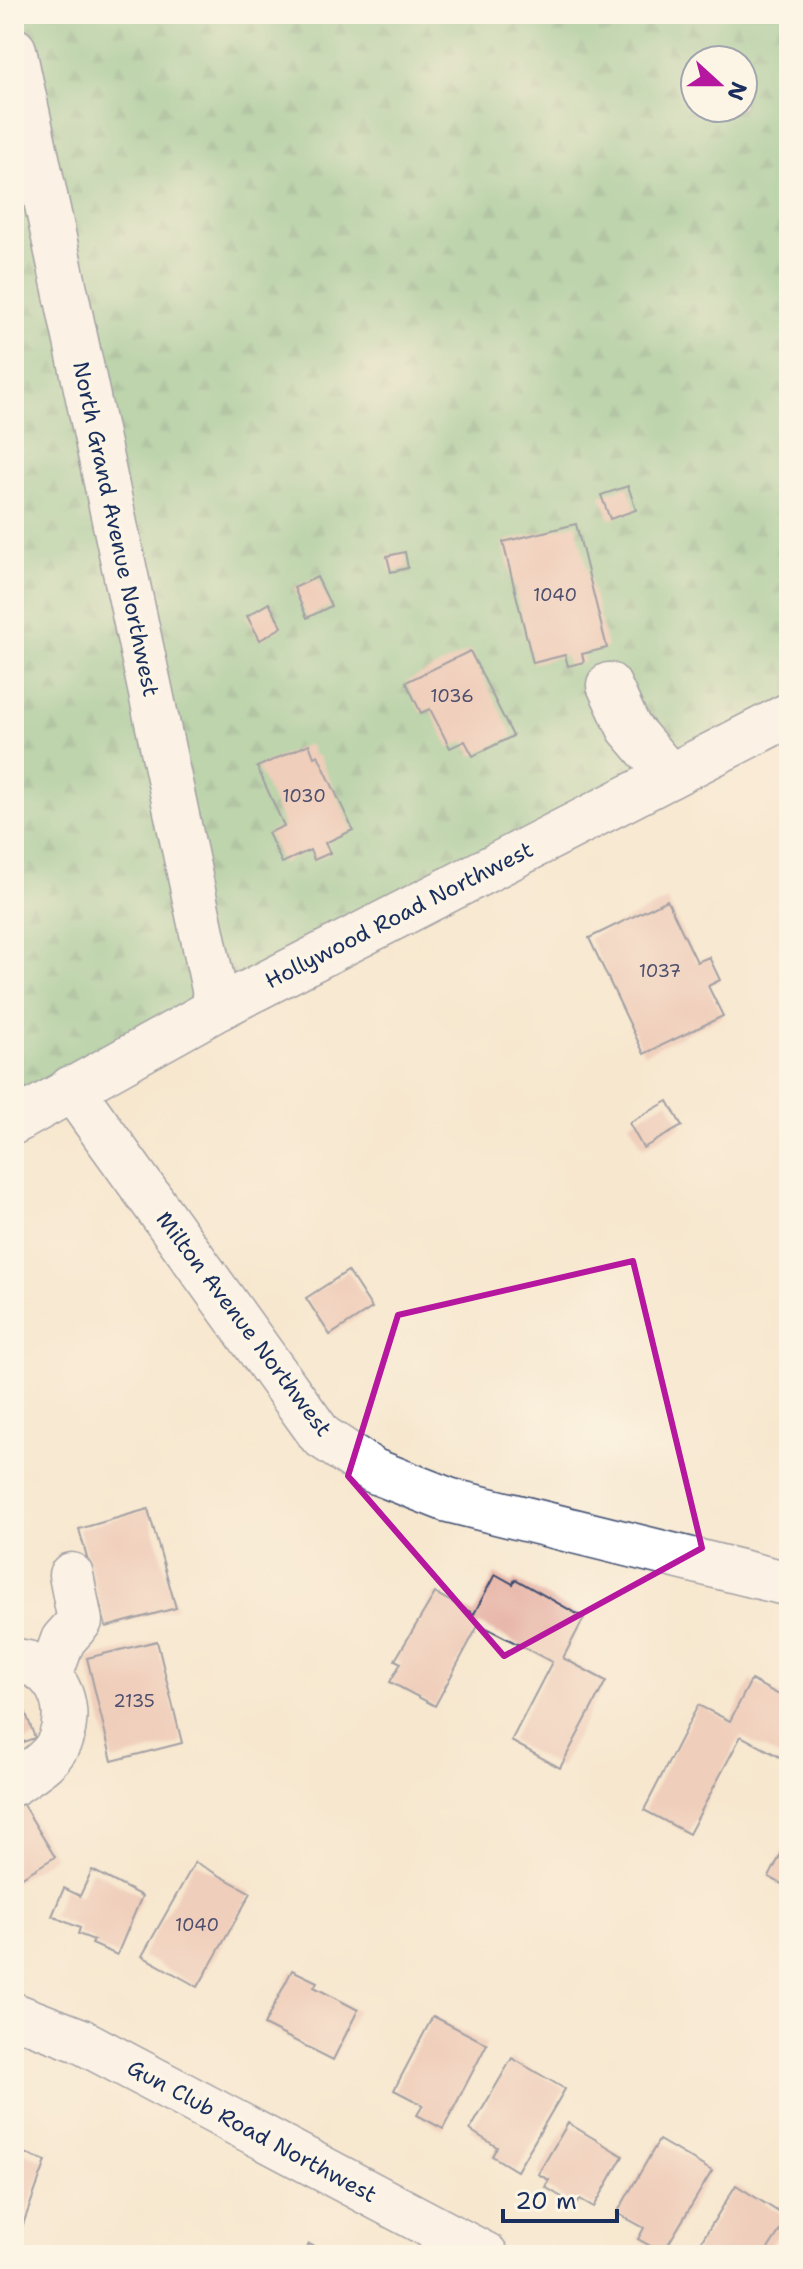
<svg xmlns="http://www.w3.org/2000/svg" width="803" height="2269" font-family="'Shantell Sans',sans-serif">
<defs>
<pattern id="forest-firs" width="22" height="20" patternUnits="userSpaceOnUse" patternTransform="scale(2)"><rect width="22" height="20" fill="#74bc82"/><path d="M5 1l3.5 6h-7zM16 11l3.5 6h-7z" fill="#5e996e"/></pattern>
</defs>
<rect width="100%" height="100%" fill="#fcf5e5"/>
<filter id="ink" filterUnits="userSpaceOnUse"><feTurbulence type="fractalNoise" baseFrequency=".0125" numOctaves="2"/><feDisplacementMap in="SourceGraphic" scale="16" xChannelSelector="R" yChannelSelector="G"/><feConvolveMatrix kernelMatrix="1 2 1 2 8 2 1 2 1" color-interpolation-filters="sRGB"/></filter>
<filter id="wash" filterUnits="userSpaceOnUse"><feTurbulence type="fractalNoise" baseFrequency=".006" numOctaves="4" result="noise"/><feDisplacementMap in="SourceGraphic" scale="32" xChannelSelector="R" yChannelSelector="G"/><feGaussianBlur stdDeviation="1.8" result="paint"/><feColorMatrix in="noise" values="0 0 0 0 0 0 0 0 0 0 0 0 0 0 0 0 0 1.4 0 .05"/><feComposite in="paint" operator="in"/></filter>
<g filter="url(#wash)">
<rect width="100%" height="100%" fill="#f7e7cf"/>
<path fill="url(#forest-firs)" stroke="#487670" stroke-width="2" fill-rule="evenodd" d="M14 14H789V742L231 993 14 1140ZM695 60H743V108H695Z"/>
<g id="blocks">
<g fill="#e5afa2">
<polygon points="628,486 636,510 610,519 601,495"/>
<polygon points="576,524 607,648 582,654 584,662 568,666 565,655 533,663 503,542"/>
<polygon points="405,552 408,568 391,572 387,556"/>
<polygon points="317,577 331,606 307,618 294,588"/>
<polygon points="269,603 282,627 260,640 247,616"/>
<polygon points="470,651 513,736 473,756 465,741 450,748 430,709 421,713 406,682"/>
<polygon points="309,744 314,757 318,755 353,830 325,843 330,853 314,860 310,850 282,863 268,833 284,826 257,767"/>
<polygon points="667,900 697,962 709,957 720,980 708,986 723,1016 644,1054 589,938"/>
<polygon points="668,1101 682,1126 643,1148 629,1123"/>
<polygon points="348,1271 372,1308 330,1335 306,1298"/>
<polygon points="148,1509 176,1608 106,1627 79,1529"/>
<polygon points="495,1574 513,1584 515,1579 584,1618 563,1658 606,1681 560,1768 511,1741 552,1662 479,1624 435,1706 390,1682 401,1663 395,1660 435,1593 474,1614"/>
<polygon points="157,1641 182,1743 112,1761 87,1658"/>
<polygon points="751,1680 789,1700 789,1762 741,1736 689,1834 644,1810 698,1705 730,1721"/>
<polygon points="18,1692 35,1738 14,1745 14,1694"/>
<polygon points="22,1803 55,1857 14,1882 14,1809"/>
<polygon points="789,1839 789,1888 769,1877"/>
<polygon points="195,1862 251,1893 198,1987 142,1956"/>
<polygon points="92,1870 142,1896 117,1955 92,1944 94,1940 78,1934 80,1928 52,1916 64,1888 80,1896"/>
<polygon points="292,1970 317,1982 314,1987 358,2010 333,2060 264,2025"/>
<polygon points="433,2016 487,2044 443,2129 417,2115 423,2105 394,2090"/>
<polygon points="512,2058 565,2089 517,2171 492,2156 497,2147 470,2130"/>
<polygon points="568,2123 623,2156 594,2207 580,2199 575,2205 545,2187 549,2180 538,2174"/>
<polygon points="659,2140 712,2171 663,2253 638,2239 644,2228 617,2213"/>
<polygon points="14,2149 46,2161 22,2227 14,2224"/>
<polygon points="736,2185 788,2218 764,2255 693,2255"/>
<polygon points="309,2244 332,2255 303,2255"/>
</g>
</g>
</g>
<g filter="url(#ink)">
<use href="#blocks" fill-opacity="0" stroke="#3c4b6f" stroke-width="2"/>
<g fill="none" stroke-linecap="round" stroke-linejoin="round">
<defs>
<g id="minor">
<polyline points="14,50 218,1008"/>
<polyline points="609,685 629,728 670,776"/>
<polyline points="71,1088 321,1436 374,1471 448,1500 789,1584"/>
<polyline points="14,1122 218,1008 789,715"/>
<path d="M14 1661C54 1662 74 1703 60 1740 52 1760 31 1771 14 1783"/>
<polyline points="50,1676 63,1640 80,1621 71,1575"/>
<polyline points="14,2015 79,2040 486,2255"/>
</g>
</defs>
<use href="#minor" stroke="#3c4b6f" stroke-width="47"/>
<use href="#minor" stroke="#fff" stroke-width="44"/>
</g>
</g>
<path d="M0 0H803V2269H0ZM633 1261 702 1548 504 1656 348 1476 398 1315Z" fill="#f7e7cf" fill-opacity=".55" fill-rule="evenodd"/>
<path fill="none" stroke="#b5179e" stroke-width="6" stroke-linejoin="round" d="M633 1261 702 1548 504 1656 348 1476 398 1315Z"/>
<g text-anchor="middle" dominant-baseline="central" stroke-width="7" stroke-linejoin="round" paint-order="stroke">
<g font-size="18" fill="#4e4f6f">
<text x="555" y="595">1040</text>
<text x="452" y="696">1036</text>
<text x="304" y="796">1030</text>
<text x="660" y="971">1037</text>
<text x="134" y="1701">2135</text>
<text x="197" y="1925">1040</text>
</g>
<g font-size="22" fill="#1b2f5e" stroke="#fcf5e5">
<text transform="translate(116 529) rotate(78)">North Grand Avenue Northwest</text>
<text transform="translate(399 915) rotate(-27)">Hollywood Road Northwest</text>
<text transform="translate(244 1324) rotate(53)">Milton Avenue Northwest</text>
<text transform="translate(252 2131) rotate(28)">Gun Club Road Northwest</text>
</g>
</g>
<rect width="803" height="2269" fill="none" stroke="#fcf5e5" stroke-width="48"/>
<g transform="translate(719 84) rotate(111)"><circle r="38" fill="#fcf5e5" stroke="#a2a6af" stroke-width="2"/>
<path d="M0-6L14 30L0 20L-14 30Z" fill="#b5179e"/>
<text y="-12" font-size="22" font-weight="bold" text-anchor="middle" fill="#1b2f5e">N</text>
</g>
<path d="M503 2209v12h114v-12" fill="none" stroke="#1b2f5e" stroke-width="4"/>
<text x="515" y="2209" font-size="24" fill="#1b2f5e" stroke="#fcf5e5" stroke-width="6" paint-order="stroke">20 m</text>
</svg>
